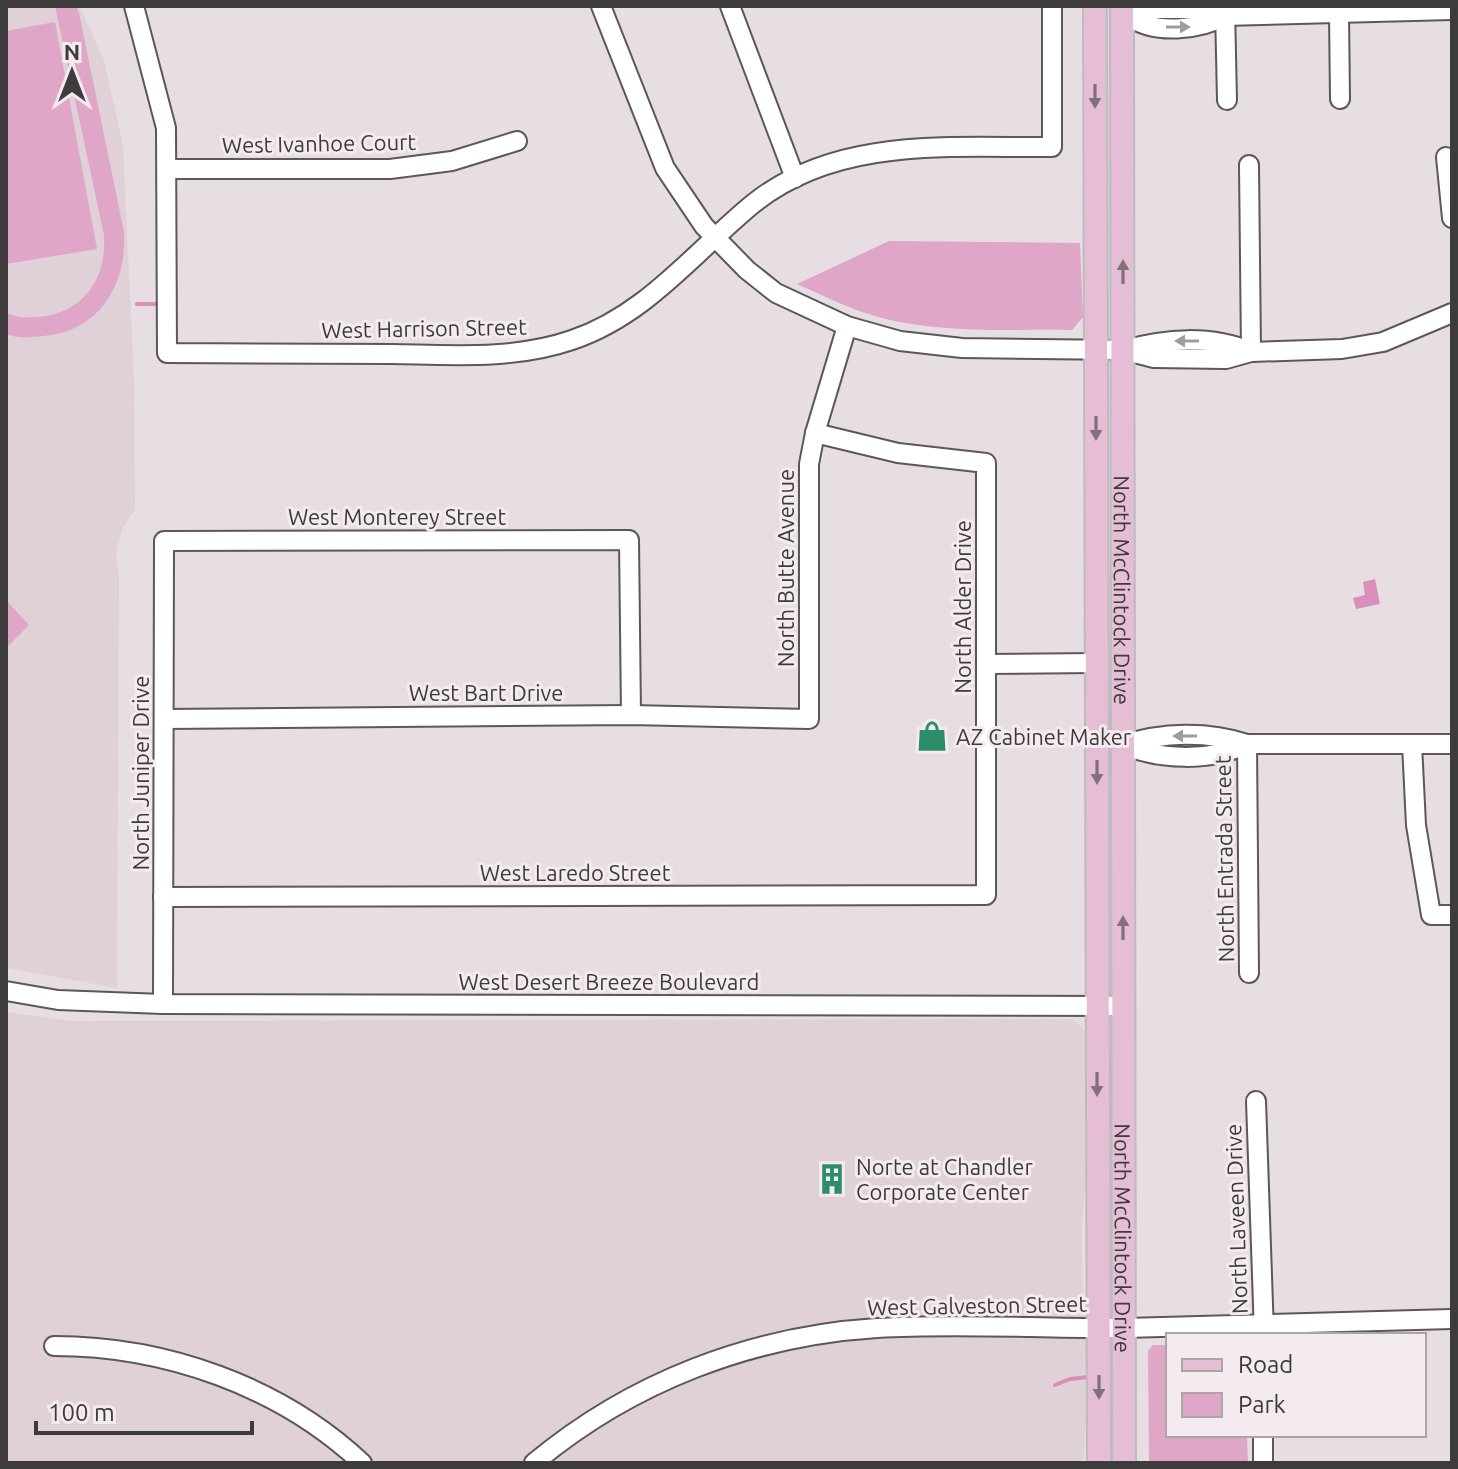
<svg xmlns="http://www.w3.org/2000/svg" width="1458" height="1469" font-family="Ubuntu,sans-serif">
<rect width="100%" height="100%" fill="#e6dee2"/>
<g fill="#e0d0d8">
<polygon points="6,6 79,6 104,60 123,146 134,382 135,509 122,529 116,554 119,578 117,988 6,968"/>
<polygon points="6,1012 72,1021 1072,1019 1088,1033 1089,1122 1082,1228 1083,1296 1090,1361 1083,1463 6,1463"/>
</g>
<g fill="#e0a6c7">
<path d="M55 6H76L79 13 124 232C127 285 99 332 43 336 30 337 18 339 6 334V312C16 318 25 318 37 317 83 314 107 279 104 235Z"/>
<polygon points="55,22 97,249 6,264 6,31"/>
<path d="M889 241 1080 243 1083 317 1072 330C1002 329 927 335 859 311 838 303 818 293 797 284Z"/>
<polygon points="6,600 29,625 6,648"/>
<polygon points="1153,1345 1168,1345 1168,1435 1247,1435 1248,1463 1149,1463 1148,1351"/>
</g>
<polygon fill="#da8ebb" points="1375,579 1380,604 1356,609 1353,598 1365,595 1363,582"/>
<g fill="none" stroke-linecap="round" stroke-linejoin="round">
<g stroke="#da8ebb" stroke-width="4">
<polyline points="137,304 157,304"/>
<polyline points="1055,1385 1070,1379 1088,1377"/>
</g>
<defs>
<g id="minor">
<path d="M134 6 166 128 167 353C242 354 317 354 392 354 452 355 514 360 572 340 647 315 695 251 754 203 838 136 952 148 1052 147V6"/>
<polyline points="601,6 665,168 704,226 747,270 776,293 847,326 900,341 962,348 1123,350 1154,358 1226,359 1251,352 1342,349 1383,342 1452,313"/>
<polyline points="730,6 795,178"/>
<polyline points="1225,9 1227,100"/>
<polyline points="1339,14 1340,99"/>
<path d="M1130 17C1155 35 1200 30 1225 16"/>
<polyline points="1122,18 1145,9 1204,9 1225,16 1452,10"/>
<polyline points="1446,157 1452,218"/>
<polyline points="1249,165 1251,352"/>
<polyline points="167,169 390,169 452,161 517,141"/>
<path d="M1125 350C1165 338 1212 335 1251 352"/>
<polyline points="986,664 1098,663"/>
<polyline points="164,719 631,715 809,719 809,464 815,433 847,326"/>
<polyline points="1247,744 1249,973"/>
<polyline points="1412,744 1416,825 1431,915 1452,915"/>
<path d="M1123 745C1162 732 1208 731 1247 744H1452"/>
<path d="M1123 745C1161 760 1210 762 1247 744"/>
<polyline points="163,897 986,895 986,463 898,453 815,433"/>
<polyline points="6,991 58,1000 163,1004 1123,1006"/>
<polyline points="163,1004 164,541 629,540 631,715"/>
<polyline points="1256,1101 1264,1334"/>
<path d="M54 1346C165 1346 280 1386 362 1463"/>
<path d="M534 1463C631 1382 751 1336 877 1328 960 1323 1043 1329 1125 1328 1234 1326 1343 1323 1452 1319"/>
<polyline points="1263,1463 1263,1435"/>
</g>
<g id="major">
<polyline points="1095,6 1099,1463"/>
<path id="s1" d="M1122 6 1124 1463"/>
</g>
</defs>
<use href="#minor" stroke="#5d565a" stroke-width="22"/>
<use href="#major" stroke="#bdbcbd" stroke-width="26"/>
<use href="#minor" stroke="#fff" stroke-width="18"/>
<use href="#major" stroke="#e5bdd4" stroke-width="22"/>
</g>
<defs><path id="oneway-solid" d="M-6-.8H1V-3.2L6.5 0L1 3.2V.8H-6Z" transform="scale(2)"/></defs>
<g fill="#9e9d9e">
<use href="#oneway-solid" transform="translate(1178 27)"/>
<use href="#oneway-solid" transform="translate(1187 341) rotate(180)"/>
<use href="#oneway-solid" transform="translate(1185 736) rotate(180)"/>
</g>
<g fill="#816f79">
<use href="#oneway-solid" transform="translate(1095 96) rotate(90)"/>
<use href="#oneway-solid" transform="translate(1123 272) rotate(-90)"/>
<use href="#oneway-solid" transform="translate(1096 428) rotate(90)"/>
<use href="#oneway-solid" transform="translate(1097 772) rotate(90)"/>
<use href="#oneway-solid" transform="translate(1123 928) rotate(-90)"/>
<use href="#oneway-solid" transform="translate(1097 1084) rotate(90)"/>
<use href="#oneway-solid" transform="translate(1099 1387) rotate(90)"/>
</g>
<defs>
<symbol id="shop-bare" viewBox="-9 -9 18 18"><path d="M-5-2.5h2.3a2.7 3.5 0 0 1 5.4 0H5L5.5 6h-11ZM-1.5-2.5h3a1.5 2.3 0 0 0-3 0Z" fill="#2b8e69" stroke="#f4ebf0" stroke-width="2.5" paint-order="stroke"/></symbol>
<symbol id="building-bare" viewBox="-9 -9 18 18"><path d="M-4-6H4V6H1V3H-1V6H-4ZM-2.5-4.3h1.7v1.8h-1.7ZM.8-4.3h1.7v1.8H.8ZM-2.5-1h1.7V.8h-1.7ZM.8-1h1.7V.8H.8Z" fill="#2b8e69" stroke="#f4ebf0" stroke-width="2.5" paint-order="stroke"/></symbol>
</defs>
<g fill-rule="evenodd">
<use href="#shop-bare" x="910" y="714" width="44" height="44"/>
<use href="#building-bare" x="810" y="1157" width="44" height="44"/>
</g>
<g text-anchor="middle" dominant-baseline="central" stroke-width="6" stroke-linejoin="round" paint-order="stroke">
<g font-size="22" fill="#3e3b3d" stroke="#f4ebf0">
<text transform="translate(319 143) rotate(-1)">West Ivanhoe Court</text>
<text transform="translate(424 328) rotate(-1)">West Harrison Street</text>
<text x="397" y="516">West Monterey Street</text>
<text transform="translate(785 568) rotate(-90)">North Butte Avenue</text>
<text stroke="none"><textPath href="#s1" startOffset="584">North McClintock Drive</textPath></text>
<text transform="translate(962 607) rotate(-90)">North Alder Drive</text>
<text x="486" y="692">West Bart Drive</text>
<text transform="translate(140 773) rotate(-90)">North Juniper Drive</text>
<text transform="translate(1224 859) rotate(-91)">North Entrada Street</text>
<text x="575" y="872">West Laredo Street</text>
<text x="609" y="981">West Desert Breeze Boulevard</text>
<text transform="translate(1236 1219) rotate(-92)">North Laveen Drive</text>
<text stroke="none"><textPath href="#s1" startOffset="1232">North McClintock Drive</textPath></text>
<text transform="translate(977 1305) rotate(-1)">West Galveston Street</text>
</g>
<g font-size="22" fill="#3e3b3d" stroke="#f4ebf0" text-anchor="start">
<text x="956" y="736">AZ Cabinet Maker</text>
<text x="856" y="1166">Norte at Chandler<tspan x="856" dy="25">Corporate Center</tspan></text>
</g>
</g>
<rect width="1458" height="1469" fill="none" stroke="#3e3b3d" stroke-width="16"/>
<rect x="1166" y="1333" width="260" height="104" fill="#f4ebf0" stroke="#aba5a8" stroke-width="2"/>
<rect x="1182" y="1359" width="40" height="12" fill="#e5bdd4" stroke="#aba5a8" stroke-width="2"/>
<text x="1238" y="1373" font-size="24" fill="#3e3b3d">Road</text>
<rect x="1182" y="1393" width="40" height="24" fill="#e0a6c7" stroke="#aba5a8" stroke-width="2"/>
<text x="1238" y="1413" font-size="24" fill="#3e3b3d">Park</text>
<g transform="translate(72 72)" stroke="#f4ebf0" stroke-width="6" paint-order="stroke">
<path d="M0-6L14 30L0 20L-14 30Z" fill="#3e3b3d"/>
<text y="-12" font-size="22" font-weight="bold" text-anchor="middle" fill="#3e3b3d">N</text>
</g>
<path d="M36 1421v12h216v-12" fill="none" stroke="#3e3b3d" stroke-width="4"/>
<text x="48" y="1421" font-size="24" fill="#3e3b3d" stroke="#f4ebf0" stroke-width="6" paint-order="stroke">100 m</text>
</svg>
